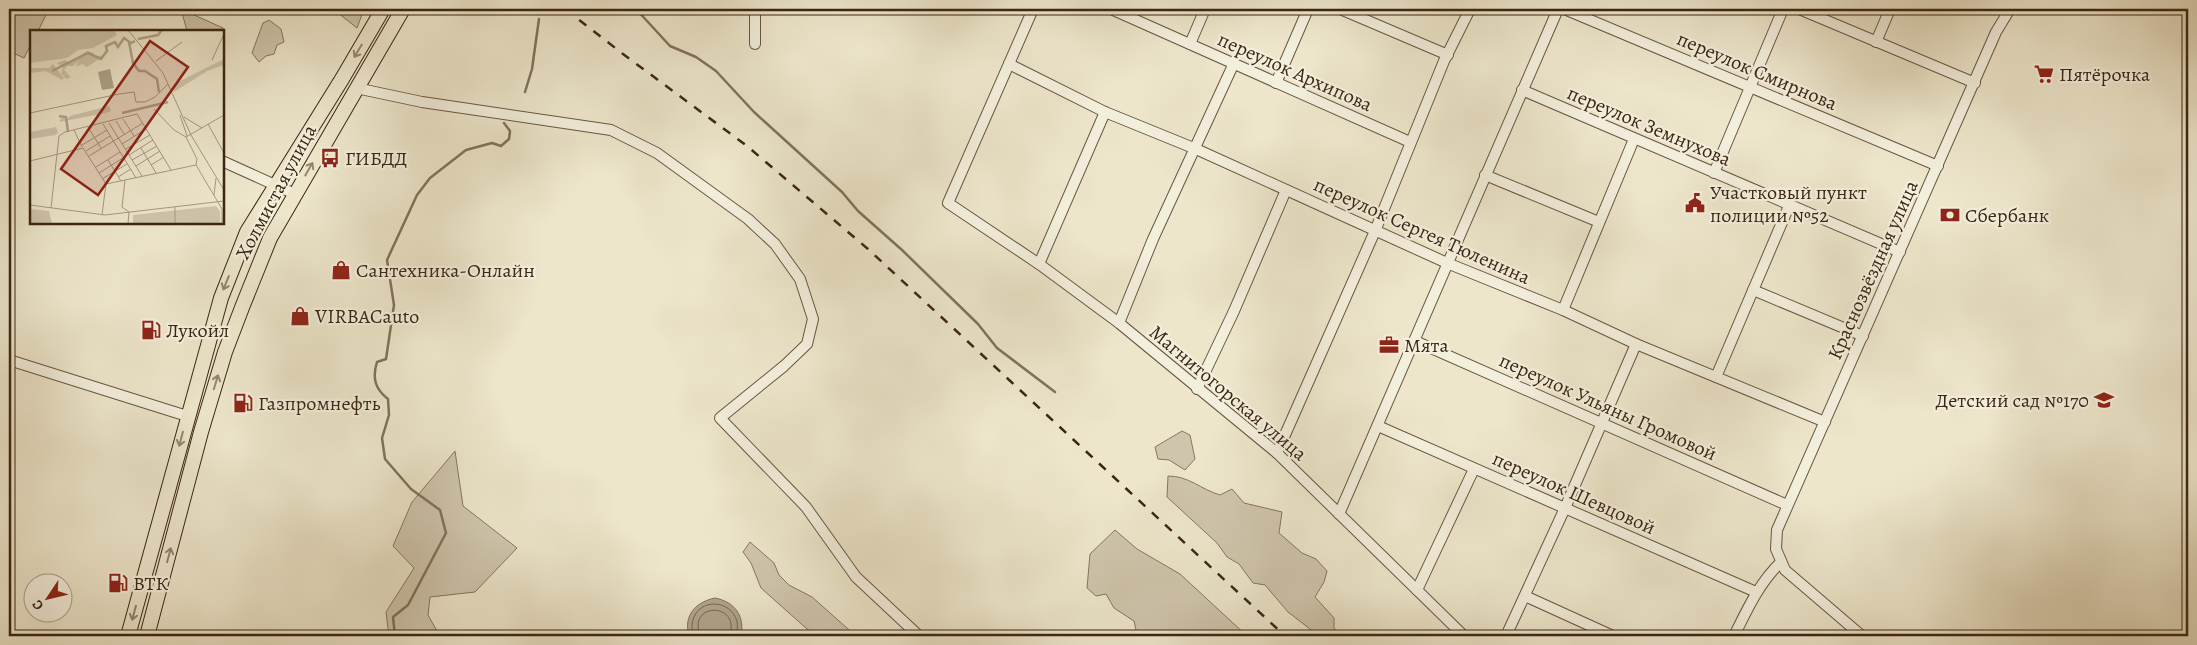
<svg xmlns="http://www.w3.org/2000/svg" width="2197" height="645" font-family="Alegreya,serif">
<rect width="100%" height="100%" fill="#ede6cb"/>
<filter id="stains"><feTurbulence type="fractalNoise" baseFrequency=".004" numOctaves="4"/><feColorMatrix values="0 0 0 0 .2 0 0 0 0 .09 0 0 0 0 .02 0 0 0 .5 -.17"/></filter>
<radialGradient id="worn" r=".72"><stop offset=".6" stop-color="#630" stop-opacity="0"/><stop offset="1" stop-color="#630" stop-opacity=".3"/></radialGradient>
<g fill="#cfc5ac" stroke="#85765f">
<polygon points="9,9 49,9 38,31 31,31 31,44 24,58 9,51"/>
<polygon points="181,9 223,28 223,116 222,31 187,31"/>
<polygon points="333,9 364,9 357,28"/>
<polygon points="269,20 281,29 284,42 277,45 274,54 266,56 259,62 252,53 263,23"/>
<polygon points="1182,431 1190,435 1195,459 1185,470 1169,460 1158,459 1155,447"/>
<polygon points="455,451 463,506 517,548 475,592 430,597 428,615 437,631 432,636 389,636 386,612 414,568 393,546 412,502"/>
<path d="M1168 476C1189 476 1200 489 1220 495L1232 489 1244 503 1282 512 1279 533 1302 553 1316 559 1327 571 1324 582 1315 597 1334 618V628L1340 636H1319L1288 612 1265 585 1253 583 1239 564 1227 557 1217 543 1167 497Z"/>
<polygon points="1115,530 1137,549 1180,574 1247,636 1143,636 1136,630 1134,621 1114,608 1106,594 1096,596 1087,588 1090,554"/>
<polygon points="750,542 774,563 779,575 789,585 812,597 856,636 818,636 807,629 761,588 751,563 743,552"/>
</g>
<path fill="#b0a58c" stroke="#81725b" d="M715 598C735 602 745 616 741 636H689C683 615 696 602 715 598Z"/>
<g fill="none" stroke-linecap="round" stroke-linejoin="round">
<g stroke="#76664f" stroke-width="1">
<path d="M693 636C693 631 691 626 693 620 699 598 730 599 737 621 738 626 737 631 736 636"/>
<path d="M699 636C699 631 697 625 699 620 705 605 729 608 731 624 732 628 730 633 730 636"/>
</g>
<g stroke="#81725b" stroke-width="2.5">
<polyline points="636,9 670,46 696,57 716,71 754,112 842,192 858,211 902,250 978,324 997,348 1055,392"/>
<polyline points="525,92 532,69 539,19"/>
<path d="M395 636 393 617 408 605 446 533 440 510 411 489 385 459 382 438 389 415 388 399C375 389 372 378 377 362L386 359 394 305 387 260 417 195 430 178 466 150 492 143 501 146 509 139 510 131 504 123"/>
</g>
<defs>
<g id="minor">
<polyline points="755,9 755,44"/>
<polyline points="1033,9 948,203 1039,264 1119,323 1277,453 1464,636"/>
<polyline points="1111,9 1410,142"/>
<polyline points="1340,9 1448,55"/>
<polyline points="1564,9 1938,166"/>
<polyline points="1799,9 1975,83"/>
<polyline points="1876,42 1890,9"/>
<polyline points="1190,44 1205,9"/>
<polyline points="1009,64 1105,112 1196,149 1447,263 1563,310 1636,344 1825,422"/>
<polyline points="1276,83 1308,9"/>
<polyline points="356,88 422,102 611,130 657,153 748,219 775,244 800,279 813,319 807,344 784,366 720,418 806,507 856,577 919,636"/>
<polyline points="1522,90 1900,252"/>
<polyline points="222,161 295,194"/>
<polyline points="1714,173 1783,9"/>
<polyline points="1485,175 1599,222"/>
<polyline points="1039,264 1105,112"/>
<polyline points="1753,290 1863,336"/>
<polyline points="1563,310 1634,139"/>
<polyline points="1119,323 1153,239 1234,63"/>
<polyline points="1415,341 1787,505"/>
<polyline points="9,360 187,416"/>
<polyline points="1716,377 1789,206"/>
<polyline points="1197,389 1234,311 1286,190"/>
<polyline points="1378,426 1756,592"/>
<polyline points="1277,453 1375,231 1444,61 1470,9"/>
<polyline points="1339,514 1558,9"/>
<polyline points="1417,590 1474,469"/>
<polyline points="1525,596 1613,636"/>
<polyline points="1506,636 1565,508 1636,344"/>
<path d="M1734 636C1747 610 1759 583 1781 562"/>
<polyline points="1862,636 1785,570 1776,549 1777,530 1996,32 2010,9"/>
</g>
<g id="highway">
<polyline points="128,636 221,298 247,232 342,79 383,9"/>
<polyline points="147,636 201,432 225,352 243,305 270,238 403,9"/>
</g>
</defs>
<use href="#minor" stroke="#685640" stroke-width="12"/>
<use href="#highway" stroke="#3b2612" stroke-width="16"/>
<use href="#minor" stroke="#f3efdd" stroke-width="10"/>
<use href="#highway" stroke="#ede6cb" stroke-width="14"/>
<polyline stroke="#3b2612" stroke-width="2.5" stroke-dasharray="9 9" stroke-linecap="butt" points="565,9 623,54 747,146 868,249 1285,636"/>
</g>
<defs><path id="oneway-shaft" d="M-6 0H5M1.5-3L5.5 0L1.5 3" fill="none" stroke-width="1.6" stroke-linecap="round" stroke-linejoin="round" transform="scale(1.25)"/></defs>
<g stroke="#94866e">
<use href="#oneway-shaft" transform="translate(358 51) rotate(121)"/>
<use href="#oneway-shaft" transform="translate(309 169) rotate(-60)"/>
<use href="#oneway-shaft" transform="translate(226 283) rotate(112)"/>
<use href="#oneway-shaft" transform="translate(216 382) rotate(-73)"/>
<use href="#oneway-shaft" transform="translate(181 439) rotate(105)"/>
<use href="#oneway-shaft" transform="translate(169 555) rotate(-75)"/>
<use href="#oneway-shaft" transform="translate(134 613) rotate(105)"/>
</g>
<defs>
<symbol id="supermarket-bare" viewBox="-9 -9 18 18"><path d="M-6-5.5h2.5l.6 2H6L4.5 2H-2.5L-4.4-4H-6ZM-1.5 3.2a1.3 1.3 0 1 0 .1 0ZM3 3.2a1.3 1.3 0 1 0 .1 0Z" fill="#8f2418" stroke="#f3efdd" stroke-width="2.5" paint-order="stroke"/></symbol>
<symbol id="bus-bare" viewBox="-9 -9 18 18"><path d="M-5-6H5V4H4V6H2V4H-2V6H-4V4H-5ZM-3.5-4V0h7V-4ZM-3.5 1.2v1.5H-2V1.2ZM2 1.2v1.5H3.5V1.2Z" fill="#8f2418" stroke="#f3efdd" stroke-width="2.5" paint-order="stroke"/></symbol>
<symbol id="civic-bare" viewBox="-9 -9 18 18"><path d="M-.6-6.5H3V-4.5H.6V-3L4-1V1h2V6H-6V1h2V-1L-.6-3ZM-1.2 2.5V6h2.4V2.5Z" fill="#8f2418" stroke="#f3efdd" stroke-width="2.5" paint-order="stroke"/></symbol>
<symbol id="bank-bare" viewBox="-9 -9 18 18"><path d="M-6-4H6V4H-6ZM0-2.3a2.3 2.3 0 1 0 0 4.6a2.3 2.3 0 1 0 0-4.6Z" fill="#8f2418" stroke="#f3efdd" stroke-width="2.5" paint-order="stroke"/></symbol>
<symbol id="shop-bare" viewBox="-9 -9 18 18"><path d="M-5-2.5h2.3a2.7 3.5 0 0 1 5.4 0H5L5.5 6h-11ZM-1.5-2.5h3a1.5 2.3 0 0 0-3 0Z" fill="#8f2418" stroke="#f3efdd" stroke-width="2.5" paint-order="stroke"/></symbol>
<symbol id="fuel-bare" viewBox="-9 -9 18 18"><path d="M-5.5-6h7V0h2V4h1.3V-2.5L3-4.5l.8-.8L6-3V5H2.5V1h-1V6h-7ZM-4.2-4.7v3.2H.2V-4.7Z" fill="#8f2418" stroke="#f3efdd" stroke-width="2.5" paint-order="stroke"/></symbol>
<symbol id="office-bare" viewBox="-9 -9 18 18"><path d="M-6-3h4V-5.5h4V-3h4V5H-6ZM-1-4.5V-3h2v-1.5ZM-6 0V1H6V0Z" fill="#8f2418" stroke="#f3efdd" stroke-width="2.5" paint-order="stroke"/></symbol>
<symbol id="school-bare" viewBox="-9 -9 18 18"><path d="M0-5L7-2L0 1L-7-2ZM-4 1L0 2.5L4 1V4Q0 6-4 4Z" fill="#8f2418" stroke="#f3efdd" stroke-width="2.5" paint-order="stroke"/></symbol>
</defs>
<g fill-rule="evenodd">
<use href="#supermarket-bare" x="2030" y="60" width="28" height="28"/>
<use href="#bus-bare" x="316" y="144" width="28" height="28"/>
<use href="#civic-bare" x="1681" y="189" width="28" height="28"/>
<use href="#bank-bare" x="1936" y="201" width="28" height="28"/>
<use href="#shop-bare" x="327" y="256" width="28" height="28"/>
<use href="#shop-bare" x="286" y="302" width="28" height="28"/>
<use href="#fuel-bare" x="137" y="316" width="28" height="28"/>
<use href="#office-bare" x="1375" y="331" width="28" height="28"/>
<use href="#school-bare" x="2090" y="386" width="28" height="28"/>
<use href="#fuel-bare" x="229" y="389" width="28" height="28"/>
<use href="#fuel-bare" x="104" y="569" width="28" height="28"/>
</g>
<g text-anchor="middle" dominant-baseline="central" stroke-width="4.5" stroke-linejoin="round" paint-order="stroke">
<g font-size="20" fill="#3b2612" stroke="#f3efdd">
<text transform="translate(1757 71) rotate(23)">переулок Смирнова</text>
<text transform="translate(1295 72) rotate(24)">переулок Архипова</text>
<text transform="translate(1649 126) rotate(23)">переулок Земнухова</text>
<text transform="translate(276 192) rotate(-62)">Холмистая улица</text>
<text transform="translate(1422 231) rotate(24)">переулок Сергея Тюленина</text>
<text transform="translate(1873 270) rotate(-66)">Краснозвёздная улица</text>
<text transform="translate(1228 393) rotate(40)">Магнитогорская улица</text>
<text transform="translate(1608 407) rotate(24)">переулок Ульяны Громовой</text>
<text transform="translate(1574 493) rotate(24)">переулок Шевцовой</text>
</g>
<g font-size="20" fill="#3b2612" stroke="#f3efdd" text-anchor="start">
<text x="2059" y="74">Пятёрочка</text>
<text x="345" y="158">ГИБДД</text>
<text x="1710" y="192">Участковый пункт<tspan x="1710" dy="23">полиции №52</tspan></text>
<text x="1965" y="215">Сбербанк</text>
<text x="356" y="270">Сантехника-Онлайн</text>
<text x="315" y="316">VIRBACauto</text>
<text x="166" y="330">Лукойл</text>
<text x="1404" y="345">Мята</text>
<text x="2089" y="400" text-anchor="end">Детский сад №170</text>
<text x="258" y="403">Газпромнефть</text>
<text x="133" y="583">ВТК</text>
</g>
</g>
<g transform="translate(30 30)">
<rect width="194" height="194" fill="#ede6cb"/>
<path d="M0 0H84L87 5 63 18 48 20 37 28 0 33ZM57 21 64 23V27L75 25 57 37 52 34 46 37 48 31 43 36H37L34 40 41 47 36 49 31 43 33 38 27 33 35 30 40 33ZM194 29V35L177 41 144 62 142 57 150 51ZM23 34 34 48 32 50 16 41 0 43 1 38H19ZM79 76 81 81 76 83 29 92 32 87 37 89 40 86ZM26 97 28 103 25 105 0 109V102ZM186 176 190 181V194H103V185ZM0 179 19 181 22 194H0Z" fill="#cfc5ac"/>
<path d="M80 39 84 58 72 60 68 42Z" fill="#b0a58c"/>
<path fill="none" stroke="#b0a58c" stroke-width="2.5" d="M108 9 128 5 132 0M99 12 103 33 109 41H115L127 49 129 62M22 41 58 23 71 29 77 21 76 16 85 12 88 17 94 8 101 13 105 11M92 83 138 72M29 86 36 87 38 102"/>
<path fill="none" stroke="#a69981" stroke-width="1" d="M98 0 133 43 161 105 194 160M182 30 194 4M126 31 152 12M124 79 144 100 156 107 167 129 166 135 192 179V194M0 83 89 64 104 62 106 72H115L125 67 138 54M150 85 157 106M154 87 172 98M93 89 104 106M86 91 94 104M79 93 112 146M73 94 106 148M178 94 194 123M58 97 71 118M44 100 52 117M156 107 194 85M92 114 116 99M52 115 77 100M111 118 126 143M96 119 120 105M56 121 80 106M99 125 123 110M59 126 113 93M78 130 91 151M102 130 127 116M0 131 53 118 76 154 72 185M121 135 134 127M106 136 130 121M66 137 90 122M69 143 93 128M88 147 101 139M72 149 97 134M95 150 92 177 99 182 98 194M76 154 166 135M184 165 186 148M0 175 75 185 194 171M145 177V194M21 178 29 106 35 102 107 84 141 140"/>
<path fill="#8f2418" fill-opacity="0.15" stroke="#8f2418" stroke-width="2.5" d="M120 11 158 37 68 165 31 139Z"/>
<rect width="194" height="194" fill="none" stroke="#3b2612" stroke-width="2.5"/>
</g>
<rect width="2197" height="645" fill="none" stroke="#ede6cb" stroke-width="30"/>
<rect x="10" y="10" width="2177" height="625" fill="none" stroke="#3b2612" stroke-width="2.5"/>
<rect x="15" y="15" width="2167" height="615" fill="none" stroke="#3b2612"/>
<g transform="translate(48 598) rotate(235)"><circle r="24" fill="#f3efdd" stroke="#a99f8c"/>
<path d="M0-4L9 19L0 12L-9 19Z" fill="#8f2418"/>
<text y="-8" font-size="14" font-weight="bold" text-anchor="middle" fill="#3b2612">С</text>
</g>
<rect width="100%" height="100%" filter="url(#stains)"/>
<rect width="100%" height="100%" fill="url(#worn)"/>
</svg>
